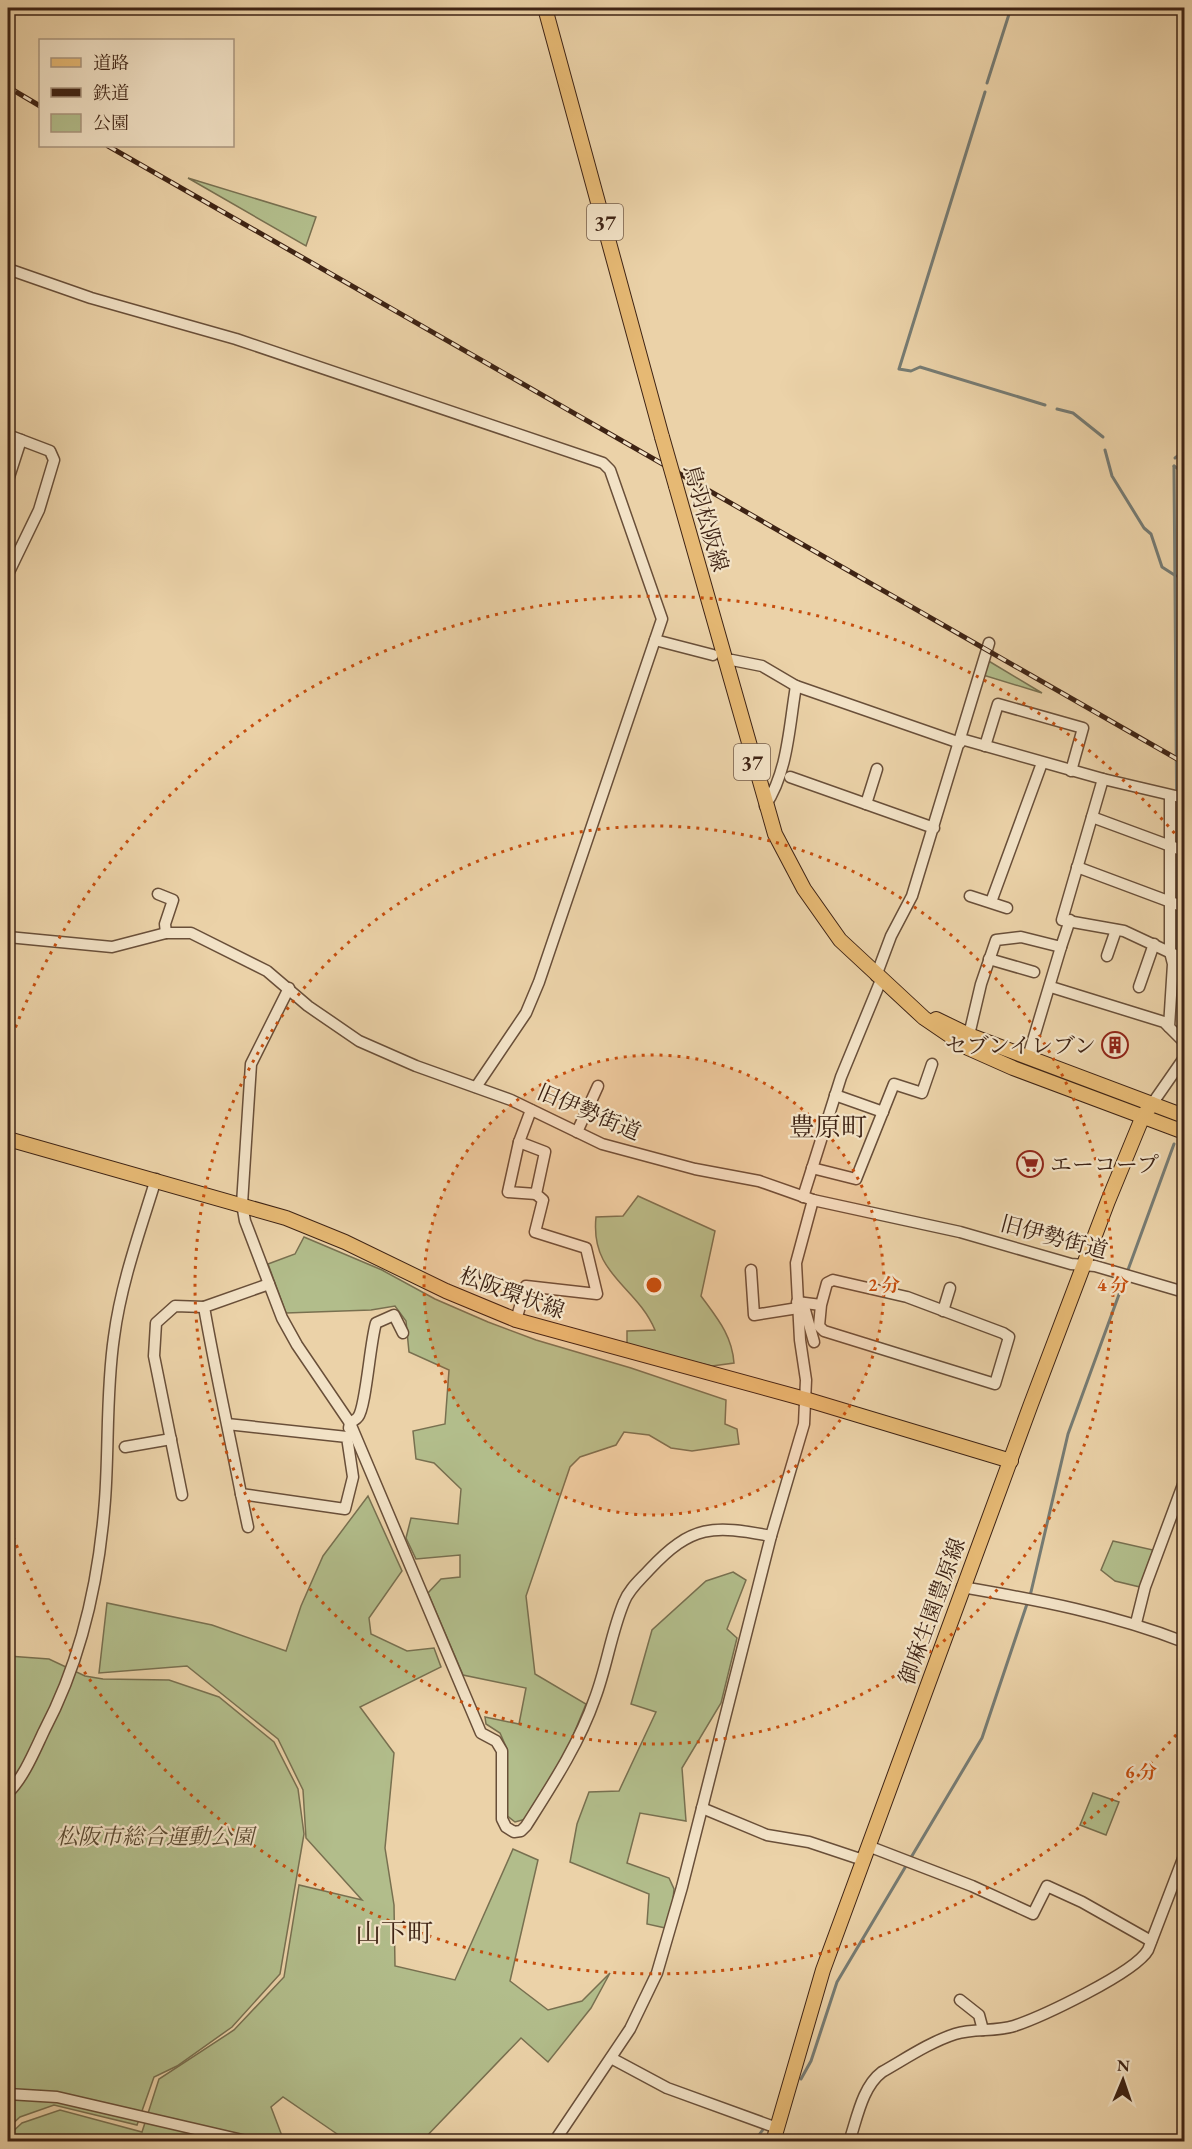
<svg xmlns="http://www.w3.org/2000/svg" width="1192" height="2149" font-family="'EB Garamond','Noto Serif JP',serif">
<rect width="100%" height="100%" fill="#ebd2a8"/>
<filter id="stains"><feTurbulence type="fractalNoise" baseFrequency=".00333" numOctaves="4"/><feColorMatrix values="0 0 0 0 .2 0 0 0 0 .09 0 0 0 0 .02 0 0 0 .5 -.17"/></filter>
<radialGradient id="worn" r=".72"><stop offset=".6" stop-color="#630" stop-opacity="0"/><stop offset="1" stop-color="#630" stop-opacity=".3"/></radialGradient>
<g fill="#b2bd8b" stroke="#787050" stroke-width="1.5">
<polygon points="188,178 316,217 306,246"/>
<polygon points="987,660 1042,693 983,675"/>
<path d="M638 1196 715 1231 701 1296C717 1318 732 1335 734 1363L712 1366 627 1346V1331L655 1330C636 1285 590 1275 596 1217L623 1216Z"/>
<polygon points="304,1237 382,1270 435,1299 488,1322 536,1340 631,1368 726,1400 725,1424 737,1429 739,1444 692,1451 671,1448 649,1435 624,1432 616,1445 580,1457 570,1467 526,1596 535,1674 586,1704 565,1755 526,1819 515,1822 506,1815 507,1749 500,1733 486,1724 485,1717 519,1724 526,1688 463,1675 428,1593 441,1579 460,1577 460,1555 416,1559 406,1538 411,1518 458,1524 461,1489 434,1463 416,1459 413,1431 445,1424 449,1370 409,1352 406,1321 395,1306 371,1310 286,1313 268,1264 295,1254"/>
<polygon points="368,1496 402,1571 369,1618 371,1634 407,1651 434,1648 441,1667 360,1707 394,1753 385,1848 394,1905 395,1966 455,1980 513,1849 538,1860 510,1981 548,2010 582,2001 610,1973 591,2008 548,2062 521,2038 422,2141 339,2141 340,2136 283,2097 271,2107 282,2136 280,2141 8,2142 8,2136 22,2123 60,2110 142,2132 159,2079 234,2030 284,1977 299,1885 362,1900 306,1838 303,1790 278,1739 187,1666 99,1673 107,1603 212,1625 286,1651 301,1606 323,1556"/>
<polygon points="1113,1541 1153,1550 1140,1587 1115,1581 1101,1570"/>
<polygon points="733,1572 746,1580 727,1629 737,1638 721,1703 682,1768 686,1821 640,1813 627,1863 669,1878 674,1889 670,1929 647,1924 649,1894 570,1862 577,1824 589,1792 619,1791 656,1712 631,1704 652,1630 706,1581"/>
<polygon points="8,1656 49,1659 85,1676 103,1679 169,1680 219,1697 274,1742 298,1789 304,1834 280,1974 232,2027 177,2066 154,2077 137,2125 54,2105 20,2117 8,2128"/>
<polygon points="1093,1793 1119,1802 1106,1835 1080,1825"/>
</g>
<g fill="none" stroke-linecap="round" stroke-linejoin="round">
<g stroke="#767b73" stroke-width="3">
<polyline points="987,83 1011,8"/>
<polyline points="985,92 899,369 911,371 920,367 1045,405"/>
<polyline points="1057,409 1073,413 1103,437"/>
<polyline points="1105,450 1112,476 1144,528 1151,534 1162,567 1176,576"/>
<polyline points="1175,458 1184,451"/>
<polyline points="1174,466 1177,846"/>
<polyline points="1174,466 1184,473"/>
<polyline points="1177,954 1177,852"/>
<polyline points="801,2079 811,2061 837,1982 982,1738 1031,1592 1068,1434 1174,1144"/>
<polyline points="754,2142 764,2128"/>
</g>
<defs>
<g id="minor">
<polyline points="8,269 91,298 236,339 603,463 610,470 662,619 539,982 526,1013 476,1087"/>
<polyline points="8,435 50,451 54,460 39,510 8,574"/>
<polyline points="8,480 21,440"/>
<polyline points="655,640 713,655"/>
<polyline points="732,660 762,666 796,686 960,743"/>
<polyline points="961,739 1103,779 1184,798"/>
<polyline points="985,746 998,704 1083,728 1071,771"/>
<polyline points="790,777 934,828"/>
<polyline points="1103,779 1062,920 1124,931 1184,959"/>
<polyline points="1170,796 1170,952 1173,964 1169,1027 1184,1042"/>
<polyline points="866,804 877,769"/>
<path d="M765 806C788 772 789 727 796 686"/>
<polyline points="1092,817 1184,851"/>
<polyline points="1077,867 1184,907"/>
<polyline points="158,894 173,900 165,924 166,933"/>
<polyline points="970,896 1007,908"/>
<polyline points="991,902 1042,763"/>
<polyline points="8,937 112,947 166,933 191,933 267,971 308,1006 359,1041 416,1066 511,1100 602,1144 695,1169 759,1181 813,1200 960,1232 1071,1264 1095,1266 1184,1292"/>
<polyline points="1107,956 1116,930"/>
<polyline points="989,959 1034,972"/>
<polyline points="876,976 891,936 912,896 989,643"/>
<polyline points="1051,987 1164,1022 1169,1027"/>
<polyline points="1139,987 1154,944"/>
<path d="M289 988 251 1064 242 1204 245 1221 282 1318 297 1345 350 1423 481 1733 496 1741 502 1751V1819L506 1827 514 1832 521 1831 526 1826C552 1785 579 1744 595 1698 607 1666 611 1633 624 1602 629 1589 640 1580 649 1570 692 1524 713 1525 771 1536"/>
<polyline points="969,1035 981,984 996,940 1021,937 1061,947 1070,920"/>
<polyline points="1028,1057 1061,947"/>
<polyline points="835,1095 883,1112"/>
<polyline points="1152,1104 1184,1058"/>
<polyline points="577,1132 598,1086"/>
<polyline points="519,1142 508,1192 536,1194"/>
<polyline points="812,1168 856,1179 894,1084 922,1093 932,1064"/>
<polyline points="803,1197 841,1077 881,980"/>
<polyline points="751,1270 754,1315 798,1308"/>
<polyline points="797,1302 821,1305 827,1283 833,1280 907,1297 1003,1333 1009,1337 995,1384 824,1331 819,1326 821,1305"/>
<polyline points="803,1303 814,1342"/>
<polyline points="943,1311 950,1288"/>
<polyline points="516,1320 526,1286 597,1294 586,1248 535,1232 543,1200 536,1194 545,1152 519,1142 531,1110"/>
<path d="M227 1424 347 1437 353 1477 345 1509 241 1494C229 1432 215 1370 204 1307L269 1284"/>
<path d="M349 1428 350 1423C352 1421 356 1420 358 1417 366 1407 370 1342 376 1323L394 1315 403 1333"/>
<polyline points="125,1447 171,1439"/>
<polyline points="241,1494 248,1527"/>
<polyline points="182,1495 154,1356 156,1323 175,1306 204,1307"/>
<path d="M962 1587C1038 1600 1113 1614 1184 1642"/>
<polyline points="1136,1623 1145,1587 1184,1482"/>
<path d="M8 1793C24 1777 34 1752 44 1731 82 1659 99 1581 105 1500 109 1446 106 1391 114 1337 121 1283 140 1231 156 1179"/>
<polyline points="702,1808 767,1835 809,1842 863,1860"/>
<polyline points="868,1846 972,1886 1033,1914 1047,1886 1082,1902 1151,1941"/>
<polyline points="960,2000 979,2015 983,2030"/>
<polyline points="611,2058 667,2088 777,2128"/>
<polyline points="8,2094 57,2097 251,2142"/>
<polyline points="554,2142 630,2029 657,1973 682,1887 771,1536 804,1424 806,1380 800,1340 796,1263 813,1200"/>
<path d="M849 2142C857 2119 862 2087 882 2072 905 2059 930 2042 955 2034 974 2028 995 2032 1014 2026 1041 2017 1135 1973 1148 1950L1184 1856"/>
</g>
<g id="major">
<polyline points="545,8 662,437"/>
<polyline points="676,486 775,834 804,889 840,940 924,1018 968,1048 1013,1068 1184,1132"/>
<polyline points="936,1019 969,1035 1184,1116"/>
<polyline points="8,1139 286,1218 345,1242 446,1291 516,1320 805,1399 1011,1461"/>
<polyline points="773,2142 823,1970 1031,1404 1108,1201 1143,1116 1152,1104"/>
</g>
</defs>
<use href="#minor" stroke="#694f39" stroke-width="13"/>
<use href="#major" stroke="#3e2314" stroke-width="16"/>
<use href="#minor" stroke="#f2e2c6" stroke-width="10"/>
<use href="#major" stroke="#e6b974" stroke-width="14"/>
<defs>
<g id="rail">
<polyline points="8,87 40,106"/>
<polyline points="108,146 1184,763"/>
</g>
</defs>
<use href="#rail" stroke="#3e2314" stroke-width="5"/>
<use href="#rail" stroke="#f2e2c6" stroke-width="3" stroke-dasharray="9" stroke-linecap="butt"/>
<defs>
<polyline id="major-bridge" points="662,437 676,486"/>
</defs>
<use href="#major-bridge" stroke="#3e2314" stroke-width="16" stroke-linecap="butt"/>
<use href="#major-bridge" stroke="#e6b974" stroke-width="14"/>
</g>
<circle cx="654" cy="1285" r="230" fill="#c64e0e" fill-opacity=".12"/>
<g fill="none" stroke="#c64e0e" stroke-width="3" stroke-dasharray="3 6">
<circle cx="654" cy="1285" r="230"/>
<circle cx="654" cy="1285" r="459"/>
<path d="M1182 1728A689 689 0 0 1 9 1526M9 1044A689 689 0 0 1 1182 842"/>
</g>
<defs>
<symbol id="building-ring" viewBox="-11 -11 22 22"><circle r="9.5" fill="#f2e2c6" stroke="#8f2418" stroke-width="1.5"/><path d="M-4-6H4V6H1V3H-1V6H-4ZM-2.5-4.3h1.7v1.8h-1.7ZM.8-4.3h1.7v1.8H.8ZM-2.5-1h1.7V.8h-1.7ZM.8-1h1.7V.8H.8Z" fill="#8f2418"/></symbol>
<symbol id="supermarket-ring" viewBox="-11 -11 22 22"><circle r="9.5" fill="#f2e2c6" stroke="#8f2418" stroke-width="1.5"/><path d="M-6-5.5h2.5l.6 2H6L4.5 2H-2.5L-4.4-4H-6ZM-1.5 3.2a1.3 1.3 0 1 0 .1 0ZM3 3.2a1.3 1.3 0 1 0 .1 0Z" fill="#8f2418"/></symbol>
</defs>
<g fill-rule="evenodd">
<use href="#building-ring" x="1100" y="1030" width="30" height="30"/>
<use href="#supermarket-ring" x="1015" y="1149" width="30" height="30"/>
</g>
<g text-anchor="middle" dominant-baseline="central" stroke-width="4.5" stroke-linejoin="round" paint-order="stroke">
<g fill="#f2e2c6" stroke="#745c49" stroke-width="1.5">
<rect x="587" y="204" width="36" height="36" rx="4.5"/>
<rect x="734" y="744" width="36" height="36" rx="4.5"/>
</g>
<g font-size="21" font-weight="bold" fill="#3e2314">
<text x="605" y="222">37</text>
<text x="752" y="762">37</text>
</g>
<g font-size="22" fill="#3e2314" stroke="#f2e2c6">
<text transform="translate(706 518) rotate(74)">鳥羽松阪線</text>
<text transform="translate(589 1112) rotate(23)">旧伊勢街道</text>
<text transform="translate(1054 1237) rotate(15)">旧伊勢街道</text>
<text transform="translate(512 1293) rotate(20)">松阪環状線</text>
<text transform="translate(932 1611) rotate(-70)">御麻生園豊原線</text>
</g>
<g font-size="22" fill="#3e2314" stroke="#f2e2c6" text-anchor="end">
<text x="1096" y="1045">セブンイレブン</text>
<text x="1050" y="1164" text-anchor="start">エーコープ</text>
</g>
<g font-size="22" font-style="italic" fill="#5b4a32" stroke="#f2e2c6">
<text x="155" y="1836">松阪市総合運動公園</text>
</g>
<g font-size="26" fill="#3e2314" stroke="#f2e2c6">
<text x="828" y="1127">豊原町</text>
<text x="394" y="1933">山下町</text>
</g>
</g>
<circle cx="654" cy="1285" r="9" fill="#c64e0e" stroke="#f2e2c6" stroke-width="3"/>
<g font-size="18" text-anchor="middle" font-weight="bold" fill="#c64e0e" stroke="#f2e2c6" stroke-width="4.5" stroke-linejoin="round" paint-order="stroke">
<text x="884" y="1291">2 分</text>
<text x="1113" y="1291">4 分</text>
<text x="1141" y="1778">6 分</text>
</g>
<rect width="1192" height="2149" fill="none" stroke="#ebd2a8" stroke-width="30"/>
<rect x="9" y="9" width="1174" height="2131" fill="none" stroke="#3e2314" stroke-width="3"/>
<rect x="15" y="15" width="1162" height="2119" fill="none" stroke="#3e2314" stroke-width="1.5"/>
<rect x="39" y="39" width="195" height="108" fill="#f2e2c6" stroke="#aa967f" stroke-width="1.5"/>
<rect x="51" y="58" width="30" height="9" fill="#e6b974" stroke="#aa967f" stroke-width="1.5"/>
<text x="93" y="69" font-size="18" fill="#3e2314">道路</text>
<rect x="51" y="88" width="30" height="9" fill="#3e2314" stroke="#aa967f" stroke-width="1.5"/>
<text x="93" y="99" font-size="18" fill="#3e2314">鉄道</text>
<rect x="51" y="114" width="30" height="18" fill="#b2bd8b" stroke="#aa967f" stroke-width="1.5"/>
<text x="93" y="129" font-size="18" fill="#3e2314">公園</text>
<g transform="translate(1123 2080) rotate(2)" stroke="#f2e2c6" stroke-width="4.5" paint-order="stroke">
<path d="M0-4.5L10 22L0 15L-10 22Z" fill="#3e2314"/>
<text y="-9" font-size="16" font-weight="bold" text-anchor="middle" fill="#3e2314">N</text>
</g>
<rect width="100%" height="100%" filter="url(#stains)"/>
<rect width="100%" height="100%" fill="url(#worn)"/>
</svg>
